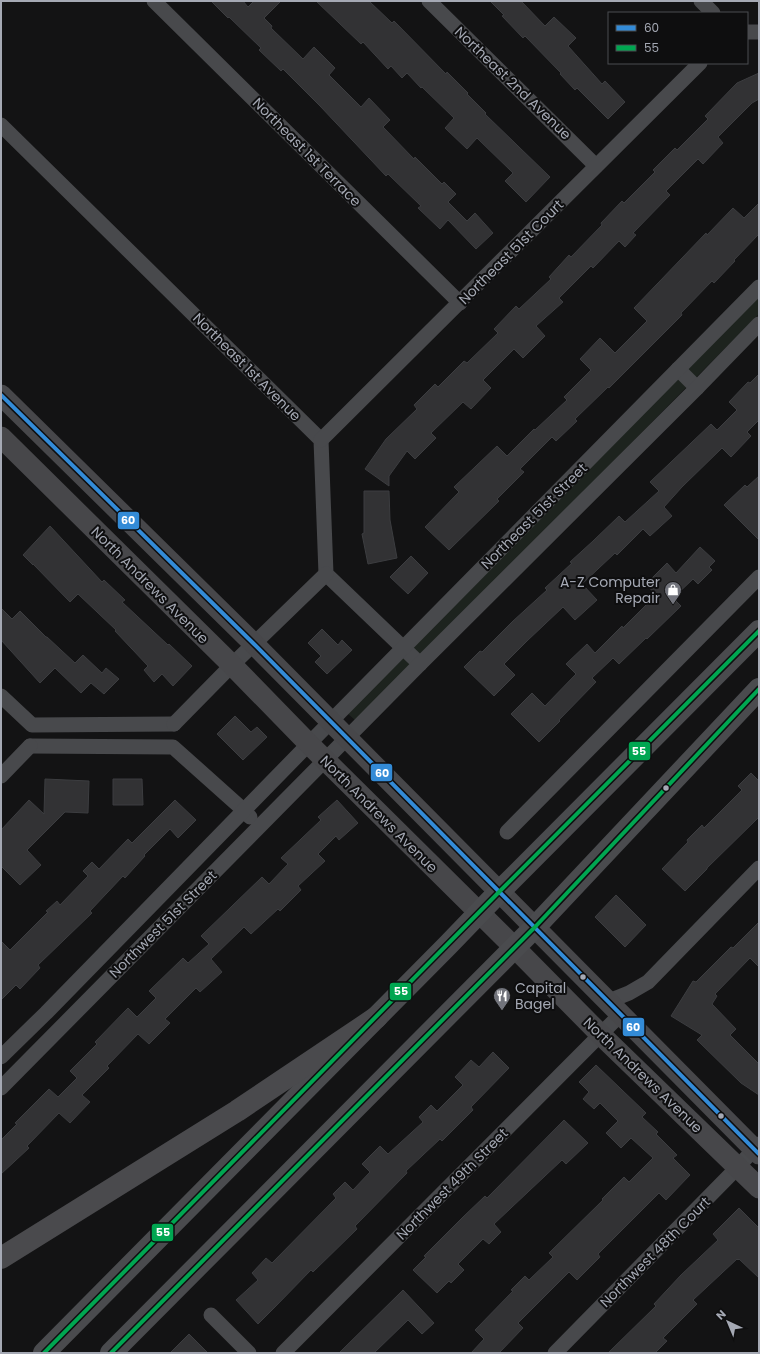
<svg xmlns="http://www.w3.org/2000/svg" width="760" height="1354" font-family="Poppins,sans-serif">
<rect width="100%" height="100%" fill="#131314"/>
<polygon fill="#1d231e" points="759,293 759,314 356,721 347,713"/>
<g fill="#323234" stroke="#3c3d40">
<polygon points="211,1 243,1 248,7 254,1 281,1 264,18 272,26 271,28 303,59 314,47 335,68 329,75 361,107 369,98 390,120 383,127 414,159 415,157 442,184 444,182 456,194 448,202 467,221 475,213 493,233 476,249 448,220 440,229 418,208 421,206 388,174 386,176 320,106 283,69 281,71 259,50 261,48 229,17 228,18"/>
<polygon points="316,1 369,1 392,23 394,21 446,74 447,72 468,93 467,94 486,113 485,114 550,177 526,202 505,181 513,173 477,138 467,149 445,128 454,118 422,87 421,88 407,73 402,78 391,66 388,69 363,42 361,44"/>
<polygon points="490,1 521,1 545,26 554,17 576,38 568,46 602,84 605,81 625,102 608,119 577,88 575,90 560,74 561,73 525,36 523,38 502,16 504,15"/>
<polygon points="759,73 759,99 752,103 718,137 723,143 703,164 698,159 666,191 670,195 633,233 636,235 625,247 619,241 593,268 591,266 559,298 563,302 536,326 545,336 523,358 514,349 483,380 491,388 471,409 463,402 431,433 436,438 415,459 407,451 389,476 389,486 365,469 386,439 417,409 414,405 435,384 438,387 464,361 467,363 498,333 494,329 516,306 519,309 551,279 549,277 569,255 571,257 602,225 601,223 622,201 624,203 655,172 653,170 675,148 677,150 708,119 705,116 737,83"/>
<polygon points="759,203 759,234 734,260 735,261 714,283 712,281 681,313 682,315 609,388 608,387 575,419 577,421 556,441 552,437 520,469 524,472 497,499 499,501 449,550 425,527 459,492 454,487 497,446 507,456 534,429 535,430 567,400 564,397 591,370 580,359 600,338 615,353 647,321 634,308 706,233 707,235 733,208 744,218"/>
<polygon points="759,374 759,420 747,432 751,436 731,457 722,448 682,487 664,507 672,516 650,536 643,529 617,555 615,553 582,584 597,600 575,620 563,607 527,641 504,664 515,675 494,696 464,667 480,651 482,652 513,621 547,590 545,588 572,563 570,562 593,541 619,516 625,522 659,491 650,482 711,424 717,430 737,410 729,402 748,382 750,383"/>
<polygon points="759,476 759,540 724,505 745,485 747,487"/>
<polygon points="364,491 389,491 390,520 397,558 368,564 362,534 364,533"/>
<polygon points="50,526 102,582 104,580 125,600 122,602 168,645 169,644 192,666 173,686 162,674 154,682 144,670 148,666 115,631 116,630 78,594 70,602 33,564 33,565 23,555"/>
<polygon points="700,547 715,561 709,567 712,570 698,584 693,579 673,598 681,606 647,639 646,638 619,664 613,658 592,678 596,682 559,720 560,721 539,742 511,714 532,693 545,706 576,674 566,664 587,644 595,653 622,626 623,628 656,595 646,584 667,563 676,573"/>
<polygon points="411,556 428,573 408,594 390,577"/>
<polygon points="1,608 12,619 20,611 46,637 47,637 75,663 83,655 102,673 106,668 119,679 104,694 91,683 81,693 55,668 40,683 1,640"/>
<polygon points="322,629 338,645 342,640 352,650 327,674 315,662 321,656 308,643"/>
<polygon points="235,716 251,732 257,727 267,737 243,760 217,734"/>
<polygon points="751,773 759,781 759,817 707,868 707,869 685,891 662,869 688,842 687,840 702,825 704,828 742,790 738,786"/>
<polygon points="45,779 89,781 88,813 65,812 27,850 41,865 20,885 1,866 1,830 29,800 44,814"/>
<polygon points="113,779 142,779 143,805 113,805"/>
<polygon points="175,800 196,820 178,838 170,829 144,855 145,856 125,878 123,876 90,911 92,913 38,965 40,968 20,989 16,985 1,1000 1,941 10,950 48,912 46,911 57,901 60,905 88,876 83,871 92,862 99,869 128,839 132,843"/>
<polygon points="337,800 358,823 339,840 336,836 318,854 325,861 298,886 301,890 280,911 278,909 251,934 244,927 211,959 222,972 200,992 196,988 165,1019 170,1023 149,1044 138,1034 107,1066 109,1068 82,1095 90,1102 70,1123 59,1113 27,1146 29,1148 1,1174 1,1140 17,1124 15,1123 49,1089 58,1097 77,1078 70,1071 97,1044 95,1042 128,1008 137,1017 156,998 149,991 183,958 188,963 209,944 201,936 262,877 269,884 288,864 281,858 321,820 318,817"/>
<polygon points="616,895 646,925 625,947 595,917"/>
<polygon points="759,922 759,967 750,958 715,994 717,996 712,1004 736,1029 730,1035 759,1064 759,1095 741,1083 697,1040 702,1035 671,1016 693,981 696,982 731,947 733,948"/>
<polygon points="493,1052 509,1068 471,1107 473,1110 442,1141 440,1139 406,1171 407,1173 355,1226 357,1229 313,1272 311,1270 275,1307 258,1324 236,1300 258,1280 252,1273 266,1258 272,1263 336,1198 333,1194 345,1182 353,1190 370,1172 362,1164 380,1146 388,1154 423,1122 419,1117 431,1105 437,1111 463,1085 455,1077 471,1060 479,1067"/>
<polygon points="596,1065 646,1113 642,1117 658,1132 656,1134 677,1155 673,1158 690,1175 666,1200 659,1193 598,1254 600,1257 577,1280 569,1272 518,1323 523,1328 499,1353 471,1353 484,1339 475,1330 513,1291 511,1290 525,1276 529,1280 553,1257 549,1253 603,1200 602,1199 624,1177 629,1182 653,1158 631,1138 621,1148 606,1133 618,1121 600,1103 594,1109 583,1099 589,1092 579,1082"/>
<polygon points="564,1120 588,1143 566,1164 562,1160 494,1224 501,1232 489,1244 483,1239 458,1264 464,1270 451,1283 449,1281 437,1293 413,1270 426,1257 424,1256 463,1217 485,1196 487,1198"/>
<polygon points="739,1208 759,1228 759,1278 739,1259 738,1260 737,1259 693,1300 697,1304 663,1338 667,1341 655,1353 608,1353 656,1306 654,1304 681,1275 718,1240 713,1234"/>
<polygon points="403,1290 434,1323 422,1334 408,1320 374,1353 339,1353"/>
<polygon points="189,1334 208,1353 170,1353"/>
</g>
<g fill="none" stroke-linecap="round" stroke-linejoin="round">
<g stroke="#48494c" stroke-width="15">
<polyline points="154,1 460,303"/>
<polyline points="429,1 596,166"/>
<polyline points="701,1 713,13"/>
<polyline points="747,32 759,32"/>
<polyline points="1,125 321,440 326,574 420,664"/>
<polyline points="678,369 697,388"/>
<polyline points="321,440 700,63"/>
<polyline points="1,696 32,725 174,724"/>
<polyline points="174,724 232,665 326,574"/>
<polyline points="30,746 173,747 239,806 250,817"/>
<polyline points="1,776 30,746"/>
<polyline points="507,832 759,577"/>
<polyline points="609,1001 629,993 648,982 759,868"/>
<polyline points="1,1057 46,1013 340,712 759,287"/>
<polyline points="1,1088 420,664 697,388 759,324"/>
<polyline points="211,1315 249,1353"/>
<polyline points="283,1353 621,1014"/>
<polyline points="555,1353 733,1172 759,1144"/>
</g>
<g stroke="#47474a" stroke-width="21">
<polyline points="1,395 254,644 759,1154"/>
<polyline points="1,437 232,665 309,744 515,948 601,1035 759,1188"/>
</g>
<g stroke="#4a4b4e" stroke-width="22">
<polyline points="44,1353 448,945 500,891 759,631"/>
<polyline points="111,1353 535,927 759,689"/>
</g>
<polyline stroke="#4a4a4d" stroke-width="22" points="1,1258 237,1111 377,1017"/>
<defs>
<polyline id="bus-1" points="1,395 254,644 759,1154"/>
<g id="bus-2">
<polyline points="44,1353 500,891 759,631"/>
<polyline points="111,1353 535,927 759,689"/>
</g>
</defs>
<use href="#bus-1" stroke="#0e0e0f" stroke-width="7"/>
<use href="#bus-2" stroke="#0e0e0f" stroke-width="7"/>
<use href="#bus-1" stroke="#338bd7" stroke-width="4"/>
<use href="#bus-2" stroke="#00a651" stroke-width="4"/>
</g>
<defs>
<symbol id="shop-pin" viewBox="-11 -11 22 30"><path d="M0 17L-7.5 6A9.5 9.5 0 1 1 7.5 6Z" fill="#72747c" stroke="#0e0e0f"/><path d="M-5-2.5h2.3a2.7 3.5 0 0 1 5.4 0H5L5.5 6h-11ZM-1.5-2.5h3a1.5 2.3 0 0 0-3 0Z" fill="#fff"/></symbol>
<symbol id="restaurant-pin" viewBox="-11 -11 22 30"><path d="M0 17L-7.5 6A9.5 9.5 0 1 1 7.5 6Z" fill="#72747c" stroke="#0e0e0f"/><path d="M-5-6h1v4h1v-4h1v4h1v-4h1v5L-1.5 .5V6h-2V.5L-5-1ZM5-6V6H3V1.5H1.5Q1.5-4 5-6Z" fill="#fff"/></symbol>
</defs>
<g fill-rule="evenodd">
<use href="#shop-pin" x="663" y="580" width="20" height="27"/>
<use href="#restaurant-pin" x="492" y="986" width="20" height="27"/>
</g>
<g fill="#a5a9b4" stroke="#0e0e0f" stroke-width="1.5">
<circle cx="666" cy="788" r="3.5"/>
<circle cx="583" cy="977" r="3.5"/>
<circle cx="721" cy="1116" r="3.5"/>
</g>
<g text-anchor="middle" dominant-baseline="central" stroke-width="4" stroke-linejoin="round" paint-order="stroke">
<g font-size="14" fill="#a5a9b4" stroke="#0e0e0f">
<text transform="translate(513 83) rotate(44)">Northeast 2nd Avenue</text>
<text transform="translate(307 152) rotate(45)">Northeast 1st Terrace</text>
<text transform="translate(511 252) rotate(-45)">Northeast 51st Court</text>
<text transform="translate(247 367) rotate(45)">Northeast 1st Avenue</text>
<text transform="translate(534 516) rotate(-45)">Northeast 51st Street</text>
<text transform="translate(150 585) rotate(45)">North Andrews Avenue</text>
<text transform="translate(379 814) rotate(45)">North Andrews Avenue</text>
<text transform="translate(163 924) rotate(-45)">Northwest 51st Street</text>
<text transform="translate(643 1075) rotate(44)">North Andrews Avenue</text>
<text transform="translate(452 1184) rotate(-45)">Northwest 49th Street</text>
<text transform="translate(655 1252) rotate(-45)">Northwest 48th Court</text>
</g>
<g font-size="14" fill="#a5a9b4" stroke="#0e0e0f" text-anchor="end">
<text x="660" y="582">A-Z Computer<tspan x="660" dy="16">Repair</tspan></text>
<text x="515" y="988" text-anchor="start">Capital<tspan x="515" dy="16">Bagel</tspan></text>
</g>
</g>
<g stroke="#0e0e0f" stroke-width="1.5">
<rect x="117" y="511" width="23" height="19" rx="4" fill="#338bd7"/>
<rect x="628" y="741" width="23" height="20" rx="4" fill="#00a651"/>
<rect x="370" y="763" width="23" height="19" rx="4" fill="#338bd7"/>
<rect x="389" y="982" width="23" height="19" rx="4" fill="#00a651"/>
<rect x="622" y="1017" width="23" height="20" rx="4" fill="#338bd7"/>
<rect x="151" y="1223" width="23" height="19" rx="4" fill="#00a651"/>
</g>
<g font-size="11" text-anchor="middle" font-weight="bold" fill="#fff">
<text x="128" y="524">60</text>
<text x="639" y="755">55</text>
<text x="382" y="777">60</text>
<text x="401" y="995">55</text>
<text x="633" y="1031">60</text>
<text x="163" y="1236">55</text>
</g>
<rect width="760" height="1354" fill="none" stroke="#a5a9b4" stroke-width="4"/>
<rect x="608" y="12" width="140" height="52" fill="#0e0e0f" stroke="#4a4c51"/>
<rect x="616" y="25" width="20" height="6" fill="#338bd7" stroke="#4a4c51"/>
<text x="644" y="32" font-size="12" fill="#a5a9b4">60</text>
<rect x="616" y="45" width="20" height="6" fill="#00a651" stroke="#4a4c51"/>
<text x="644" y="52" font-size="12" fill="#a5a9b4">55</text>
<g transform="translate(728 1322) rotate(316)" stroke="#0e0e0f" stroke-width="3" paint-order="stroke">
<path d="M0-3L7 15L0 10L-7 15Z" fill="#a5a9b4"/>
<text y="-6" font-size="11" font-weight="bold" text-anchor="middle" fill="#a5a9b4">N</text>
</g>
</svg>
